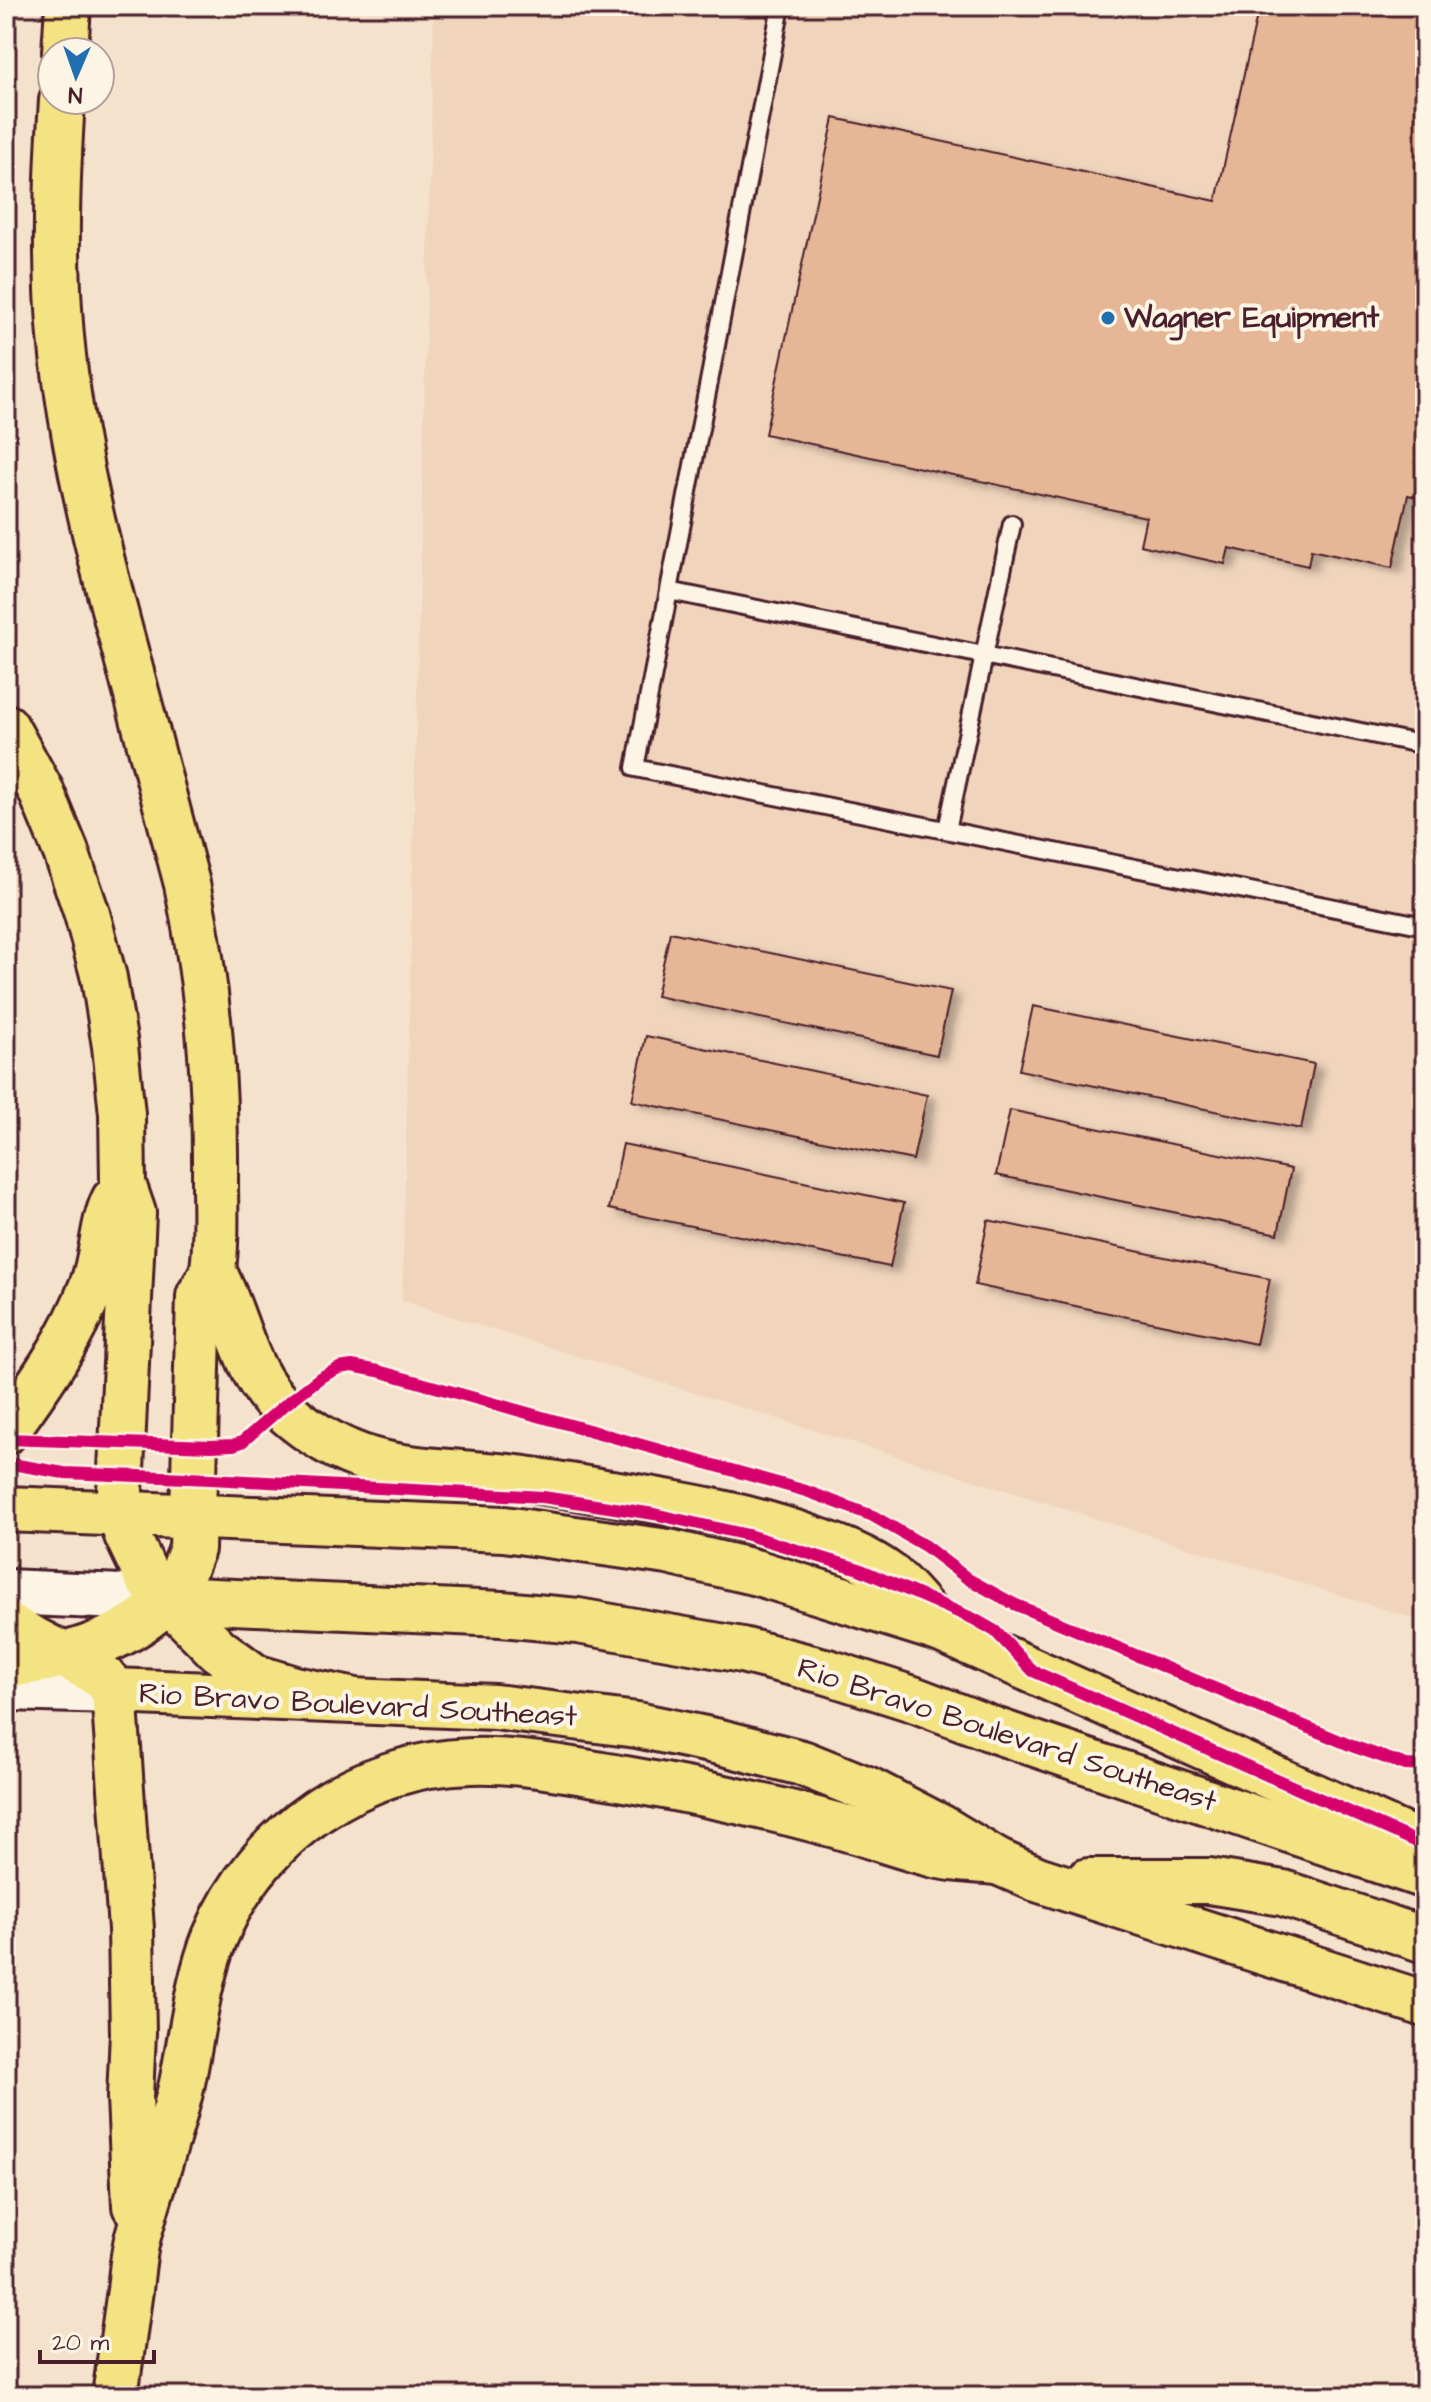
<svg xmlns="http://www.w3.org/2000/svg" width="1431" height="2402" font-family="'Architects Daughter',sans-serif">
<defs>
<filter id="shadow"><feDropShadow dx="9" dy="5" stdDeviation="4" flood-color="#0004"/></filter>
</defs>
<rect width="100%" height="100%" fill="#f5e2cd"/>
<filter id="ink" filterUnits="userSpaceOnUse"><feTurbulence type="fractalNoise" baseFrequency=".0125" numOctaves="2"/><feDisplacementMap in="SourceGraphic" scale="16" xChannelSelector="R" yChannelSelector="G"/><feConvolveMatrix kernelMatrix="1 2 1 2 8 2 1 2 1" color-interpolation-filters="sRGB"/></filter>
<g filter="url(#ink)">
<polygon fill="#f0d5bc" points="434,6 1425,6 1425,1622 402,1301"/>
<g fill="#e6b796" stroke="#4a1f2b" stroke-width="2" filter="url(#shadow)">
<polygon points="1259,6 1425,6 1425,499 1408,495 1392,568 1311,550 1308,566 1229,548 1225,564 1140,545 1146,517 765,434 834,118 1216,201"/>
<polygon points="670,932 951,991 937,1055 656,996"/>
<polygon points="1033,1006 1314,1064 1301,1129 1019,1070"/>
<polygon points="646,1036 927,1095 913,1160 632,1101"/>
<polygon points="1010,1110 1291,1169 1278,1234 996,1175"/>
<polygon points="623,1144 904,1203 890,1267 609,1209"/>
<polygon points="988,1220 1270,1279 1256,1344 975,1285"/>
</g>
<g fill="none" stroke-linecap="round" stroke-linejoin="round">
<defs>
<g id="lane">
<polyline points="781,6 635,768 1425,926"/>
<polyline points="669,591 1425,745"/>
<polyline points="947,830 1012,524"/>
</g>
<g id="secondary">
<polyline points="6,1592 168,1599"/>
<polyline points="6,1688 114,1691"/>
</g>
<g id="primary">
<polyline points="6,1509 504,1529 668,1552 758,1573 939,1629 1415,1841 1425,1848"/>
<polyline points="168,1599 502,1614 578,1621 742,1650 828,1672 913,1699 997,1731 1425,1876"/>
<polyline points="114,1691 495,1707 637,1725 720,1742 802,1763 869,1790 942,1828 998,1862 1037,1879 1425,2004"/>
<polyline points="1088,1881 1209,1881 1283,1893 1425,1940"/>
</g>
<g id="highway">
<polyline points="65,52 68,6"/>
<polyline points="6,727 41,791 66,852 87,914 104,978 115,1046 122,1114 123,1184 133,1213 119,1513 127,1535 148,1579 218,1650 255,1677 295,1689 351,1700"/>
<path d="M213 1271C238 1316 243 1373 284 1410 359 1477 418 1467 510 1477 546 1481 582 1489 618 1494 685 1505 749 1516 813 1539 839 1548 867 1558 889 1575 908 1590 923 1611 939 1629"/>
<path d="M6 1431C40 1384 73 1338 93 1283 103 1257 102 1224 114 1200"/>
<polyline points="6,1625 88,1668 106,1680 114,1691 131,1929 133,2033 130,2097 135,2206"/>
<path d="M6 1665C63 1659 125 1642 167 1600 179 1587 185 1566 192 1549L199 1296C204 1287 211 1278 213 1268 217 1244 215 1208 215 1182 216 1079 208 986 187 884 166 806 146 728 125 650 97 546 71 443 61 336 54 257 57 179 62 100"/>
<path d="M115 2396C120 2361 125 2325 130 2290 132 2272 133 2254 138 2236 151 2187 169 2138 181 2088 192 2038 196 1985 215 1937 258 1833 359 1764 471 1761 519 1759 577 1771 625 1779 695 1791 766 1806 835 1825 867 1834 899 1846 931 1854 952 1860 976 1860 998 1862"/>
</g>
</defs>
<use href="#lane" stroke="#4a1f2b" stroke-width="22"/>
<use href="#secondary" stroke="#4a1f2b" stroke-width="50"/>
<use href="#primary" stroke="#4a1f2b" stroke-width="50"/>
<use href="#highway" stroke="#4a1f2b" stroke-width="50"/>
<use href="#lane" stroke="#fcf5e5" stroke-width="16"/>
<use href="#secondary" stroke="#fcf5e5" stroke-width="44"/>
<use href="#primary" stroke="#f4e382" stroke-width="44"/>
<use href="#highway" stroke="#f4e382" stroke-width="44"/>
<defs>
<g id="cycleway">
<polyline points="6,1439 211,1446 233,1445 242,1442 281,1408 321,1377 339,1368 352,1366 378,1371 806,1491 873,1516 925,1546 968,1579 1014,1604 1352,1746 1406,1765 1425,1766"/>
<polyline points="6,1463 64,1473 211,1479 543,1497 654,1514 748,1535 859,1569 974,1619 995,1631 1033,1671 1415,1841 1425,1848"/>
</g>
</defs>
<use href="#cycleway" stroke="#fcf5e5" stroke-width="17"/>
<use href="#cycleway" stroke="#d6006c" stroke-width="12"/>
</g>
</g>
<circle fill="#1f6fb2" stroke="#fcf5e5" stroke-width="3" cx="1108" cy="318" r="8"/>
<g text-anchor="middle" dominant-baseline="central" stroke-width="8" stroke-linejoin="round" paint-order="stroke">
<g font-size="30" font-weight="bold" fill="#4a1f2b" stroke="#fcf5e5" text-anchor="start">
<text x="1124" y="318">Wagner Equipment</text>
</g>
<g font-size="30" fill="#4a1f2b" stroke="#fcf5e5">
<text transform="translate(358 1705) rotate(3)">Rio Bravo Boulevard Southeast</text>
<text transform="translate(1007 1735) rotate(18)">Rio Bravo Boulevard Southeast</text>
</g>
</g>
<rect width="1431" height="2402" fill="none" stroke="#fcf5e5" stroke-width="32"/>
<rect x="16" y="16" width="1399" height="2370" fill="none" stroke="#4a1f2b" stroke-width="3" filter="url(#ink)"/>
<g transform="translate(76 76) rotate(182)"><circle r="38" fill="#fcf5e5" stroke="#b59f9b" stroke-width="2"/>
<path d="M0-6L14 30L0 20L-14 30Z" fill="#1f6fb2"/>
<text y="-12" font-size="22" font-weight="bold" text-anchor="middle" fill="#4a1f2b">N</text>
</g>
<path d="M40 2350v12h114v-12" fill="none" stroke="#4a1f2b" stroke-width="4"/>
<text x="52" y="2350" font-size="24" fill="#4a1f2b" stroke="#fcf5e5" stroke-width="6" paint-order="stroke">20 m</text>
</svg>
